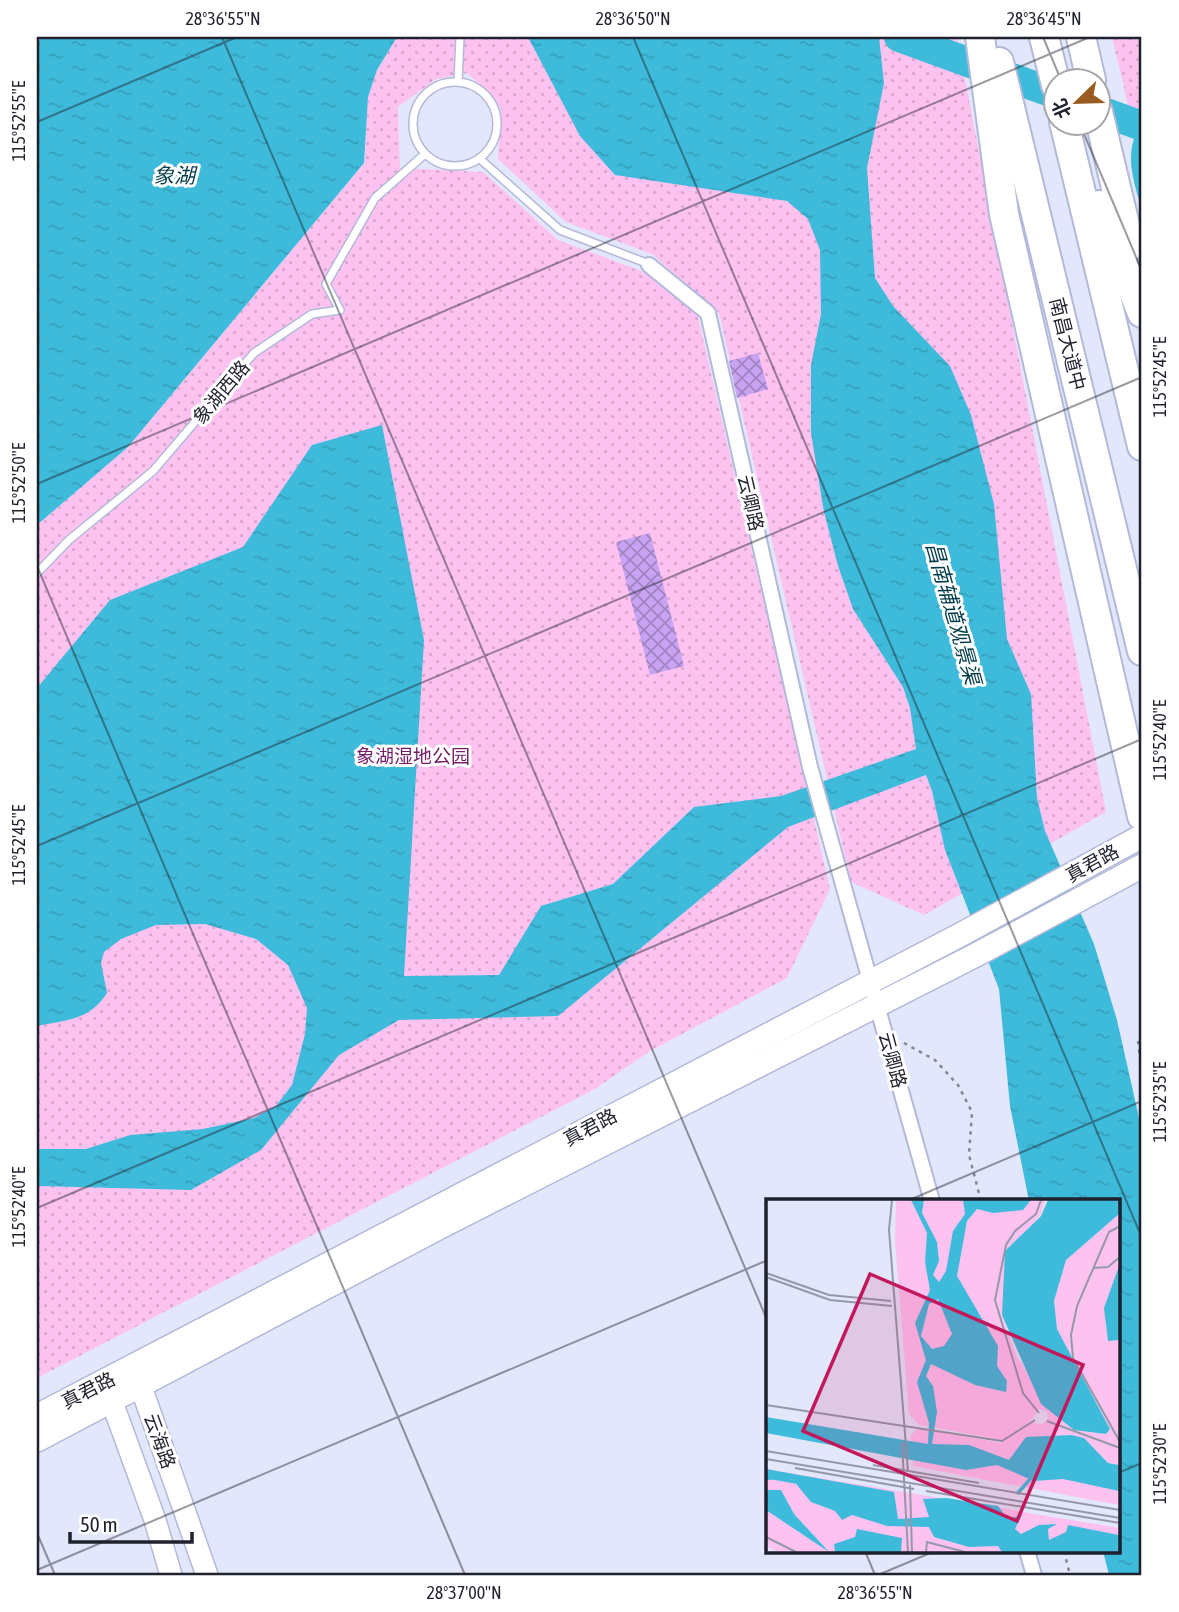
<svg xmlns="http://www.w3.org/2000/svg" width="1179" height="1612" font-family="'Asap Condensed','Noto Sans SC',sans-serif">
<defs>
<pattern id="green-dots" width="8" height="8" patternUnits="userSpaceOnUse" patternTransform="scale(1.75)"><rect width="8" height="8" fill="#fdc2f0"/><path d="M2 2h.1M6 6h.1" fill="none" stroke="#d8a6ce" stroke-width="1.8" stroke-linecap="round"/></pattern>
<pattern id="water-ripples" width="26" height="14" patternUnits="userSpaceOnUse" patternTransform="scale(1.75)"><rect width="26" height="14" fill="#3ebbdb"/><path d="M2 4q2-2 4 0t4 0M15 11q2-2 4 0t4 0" fill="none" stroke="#36a0bc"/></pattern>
<pattern id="building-cross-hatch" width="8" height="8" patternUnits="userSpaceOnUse" patternTransform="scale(1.75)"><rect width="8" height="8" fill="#c8a3f1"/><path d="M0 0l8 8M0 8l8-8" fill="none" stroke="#a284c4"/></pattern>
</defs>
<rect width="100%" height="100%" fill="#e3e7fb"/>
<g fill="url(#green-dots)">
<polygon points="397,37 957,37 1106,812 924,915 851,882 719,313 652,254 566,222 498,159 501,108 468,73 436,79 398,107 400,168 483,172 558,240 639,270 695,304 830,889 787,978 650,1051 595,1089 37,1378 37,525 128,447 364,163 368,97 377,70"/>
<polygon points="1112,37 1142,37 1142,164"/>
</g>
<g fill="url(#water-ripples)">
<polygon points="42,37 397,37 377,70 368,97 364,163 128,447 37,525 37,43"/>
<path d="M528 37H879L884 83 867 168 875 278 893 306 950 366 971 415 994 504 1007 639 1031 694 1037 798 1045 831 1094 944 1117 1020 1142 1131V1575H1109L1103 1551H1118V1201H1029L1010 1106 999 989 945 850 932 791 926 775 788 827 558 1016 399 1020 339 1055 261 1150 191 1190 37 1186V1149H86L130 1135 203 1129 254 1118 276 1106 292 1085 305 1034 307 1008 288 965 256 939 205 924 156 925 121 939 104 952 101 963 107 993C90 1020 67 1020 37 1026V688L110 600 243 547 312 445 382 425 424 640 404 976 499 975 541 906 613 884 694 807 781 796 916 749 910 708 903 687 853 609 838 566 824 512 811 433V365L821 314 820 250 808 219 787 201 615 175 580 136Z"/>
<path d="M1142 123V211C1134 181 1122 151 1142 123Z"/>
</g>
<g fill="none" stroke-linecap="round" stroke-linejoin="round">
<g stroke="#3ebbdb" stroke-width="30">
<polyline points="899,37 1056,94"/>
<polyline points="1098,110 1142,126"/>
</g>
</g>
<g fill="url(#building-cross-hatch)">
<polygon points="758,353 768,389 737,398 729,361"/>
<polygon points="650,533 684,666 650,675 616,542"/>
</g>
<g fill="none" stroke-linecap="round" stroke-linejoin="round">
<defs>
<g id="lane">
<polyline points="458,82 460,37"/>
<circle cx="455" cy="124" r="42"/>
<polyline points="480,159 560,230 649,264"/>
<polyline points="37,573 69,540 153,471 254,353 312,314 340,310 326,284 375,198 425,154"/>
</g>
<g id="street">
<polyline points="649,265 708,313 810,767 932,1201"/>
<polyline points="1027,1551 1034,1575"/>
</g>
<g id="secondary">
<polyline points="141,1387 207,1575"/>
<polyline points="112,1402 155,1520 171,1575"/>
</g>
<g id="primary">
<polyline points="37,1416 960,935 1142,836"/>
<polyline points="37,1440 440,1227 974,956 1142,866"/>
</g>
<g id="highway">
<polyline points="980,37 1004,214 1142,816"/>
<polyline points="1044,37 1056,85"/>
<polyline points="1081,37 1091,80"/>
<polyline points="999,62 1142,651"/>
<polyline points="1098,112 1130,246"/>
<polyline points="1064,122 1142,446"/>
<polyline points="1099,205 1142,313"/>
</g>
</defs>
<use href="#lane" stroke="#b3b9d8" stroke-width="10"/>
<use href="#street" stroke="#b3b9d8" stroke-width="18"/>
<use href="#secondary" stroke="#b3b9d8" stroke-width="24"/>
<use href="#primary" stroke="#b3b9d8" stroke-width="26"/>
<use href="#highway" stroke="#b3b9d8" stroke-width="32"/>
<g stroke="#838696" stroke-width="2.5" stroke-dasharray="3.5 5" stroke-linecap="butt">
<polyline points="1138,1041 1142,1076"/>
<polyline points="904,1043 935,1060 958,1085 972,1112 969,1155 981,1201"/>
<polyline points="1064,1551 1070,1575"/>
</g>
<use href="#lane" stroke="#fff" stroke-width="7"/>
<use href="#street" stroke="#fff" stroke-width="14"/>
<use href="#secondary" stroke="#fff" stroke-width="21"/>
<use href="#primary" stroke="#fff" stroke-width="23"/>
<use href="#highway" stroke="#fff" stroke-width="28"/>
</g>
<path fill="none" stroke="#1f212d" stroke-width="2" stroke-opacity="0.45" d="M222 37 768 1322M633 37 1142 1238M1043 37 1061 80M37 122 237 37M1079 122 1142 271M37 484 1090 37M37 566 465 1575M37 846 1142 377M907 1201 1142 1101M37 1208 1142 739M1118 1473 1142 1463M37 1533 55 1575M865 1551 875 1575M37 1570 768 1260M878 1575 935 1551"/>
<g text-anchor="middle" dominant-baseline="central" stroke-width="6" stroke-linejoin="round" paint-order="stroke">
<g font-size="19" fill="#1f212d" stroke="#fff">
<text transform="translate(1068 344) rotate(76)">南昌大道中</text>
<text transform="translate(221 392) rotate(-50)">象湖西路</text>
<text transform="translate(751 503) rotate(77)">云卿路</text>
<text transform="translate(1092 863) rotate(-29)">真君路</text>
<text transform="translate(893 1060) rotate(75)">云卿路</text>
<text transform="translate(590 1127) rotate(-28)">真君路</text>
<text transform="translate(88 1390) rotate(-27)">真君路</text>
<text transform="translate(160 1441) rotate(70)">云海路</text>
</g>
<g font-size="19" fill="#731e67" stroke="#fff">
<text x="413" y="756">象湖湿地公园</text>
</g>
<g font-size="21" font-style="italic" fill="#023c49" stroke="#fff">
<text x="174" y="175">象湖</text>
<text transform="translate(954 613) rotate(74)">昌南辅道观景渠</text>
</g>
</g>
<g transform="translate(766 1199)">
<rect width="354" height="354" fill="#e3e7fb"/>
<path d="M130 1H279L275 15 241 58 236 116 251 158 289 216 308 231 340 235 344 230 291 130 288 102 300 61 353 15V266L342 264 334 255 318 273 353 274V306L147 267 144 237 152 229 235 244 256 229 268 223 275 226 282 219 281 213 273 210 267 220 238 241 153 226 143 215 129 42ZM0 270 354 329 353 353H13L0 347Z" fill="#fdc2f0"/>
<path d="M145 1H158L156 14 171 43 173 62 167 76 173 83 180 72 187 32 199 15 197 1H265L257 11 227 14 211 10 201 22 191 77 232 147 231 167 241 182 240 193 209 186 165 165 160 177 167 187 171 213 166 245 203 246 243 261 260 238 305 236 318 239 342 264 353 266V292L297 280 268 282 231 266 200 271 0 234V218L162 245 163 224 151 183 160 161 149 124 164 91 159 63 161 34ZM172 100 186 135 178 147 166 150 155 137 163 105ZM282 1H353V15L300 61 288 102 291 130 344 230 340 235 308 231 275 205 236 116 239 52 275 17ZM353 67V141L342 142 338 109ZM0 270 128 293 132 320 163 318 157 300 180 299 232 307 242 320 256 316 249 330 255 335 273 326 291 325 282 330 283 341 300 333 302 326 353 336V353H236L232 347 203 348 168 338 163 328 121 327 86 316 76 321 69 312 45 303 26 280 0 281ZM0 291H15L28 315 63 353 0 311ZM91 330 136 339 135 353H69L68 345 89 338Z" fill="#3ebbdb" fill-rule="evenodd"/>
<path fill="none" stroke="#3ebbdb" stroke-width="3.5" d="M8 279 30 283M251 295 266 278"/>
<path fill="none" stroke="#9598a9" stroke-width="2" d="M126 1 123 31 142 273M354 27 343 33 311 107 305 136 307 159 354 243M328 69 342 68 354 58M0 74 63 96 125 102M0 78 64 101 126 107M0 206 236 242 269 221M273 214 257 194 229 101 240 46 249 32 270 15 275 1M281 222 354 249M136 244 142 353M0 252 354 311M0 260 354 319M107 266 213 284M29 269 148 290M144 286 146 353M160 292 354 324M0 338 30 353M160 353 161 343 199 353"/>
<path fill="#c2185b" fill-opacity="0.15" stroke="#c2185b" stroke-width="3.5" d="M104 75 317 166 251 322 37 232Z"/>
<rect width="354" height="354" fill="none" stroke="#1f212d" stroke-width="3.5"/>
</g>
<rect width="1179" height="1612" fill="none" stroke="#ffffff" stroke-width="77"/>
<g transform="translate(1077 102) rotate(247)"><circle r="33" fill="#ffffff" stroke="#a5a6ab" stroke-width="2"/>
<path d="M0-5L12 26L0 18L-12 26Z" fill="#9a5d21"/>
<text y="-10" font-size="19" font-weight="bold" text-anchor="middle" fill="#1f212d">北</text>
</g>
<path d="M70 1532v10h122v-10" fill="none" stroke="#1f212d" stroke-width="3.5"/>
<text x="80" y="1532" font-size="21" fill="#1f212d" stroke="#ffffff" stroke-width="5" paint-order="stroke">50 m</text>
<rect x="38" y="38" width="1102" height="1536" fill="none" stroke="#1f212d" stroke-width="2.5"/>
<g font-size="18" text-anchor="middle" fill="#1f212d">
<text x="223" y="25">28°36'55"N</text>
<text x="633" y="25">28°36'50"N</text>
<text x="1044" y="25">28°36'45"N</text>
<text transform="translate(19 121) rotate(-90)" y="6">115°52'55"E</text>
<text transform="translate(1160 377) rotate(-90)" y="6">115°52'45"E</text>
<text transform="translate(19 483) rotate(-90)" y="6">115°52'50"E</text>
<text transform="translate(1160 740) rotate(-90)" y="6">115°52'40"E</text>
<text transform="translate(19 845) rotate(-90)" y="6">115°52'45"E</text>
<text transform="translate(1160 1102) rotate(-90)" y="6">115°52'35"E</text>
<text transform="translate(19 1207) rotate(-90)" y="6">115°52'40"E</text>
<text transform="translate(1160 1464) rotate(-90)" y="6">115°52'30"E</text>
<text x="464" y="1599">28°37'00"N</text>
<text x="875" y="1599">28°36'55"N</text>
</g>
</svg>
